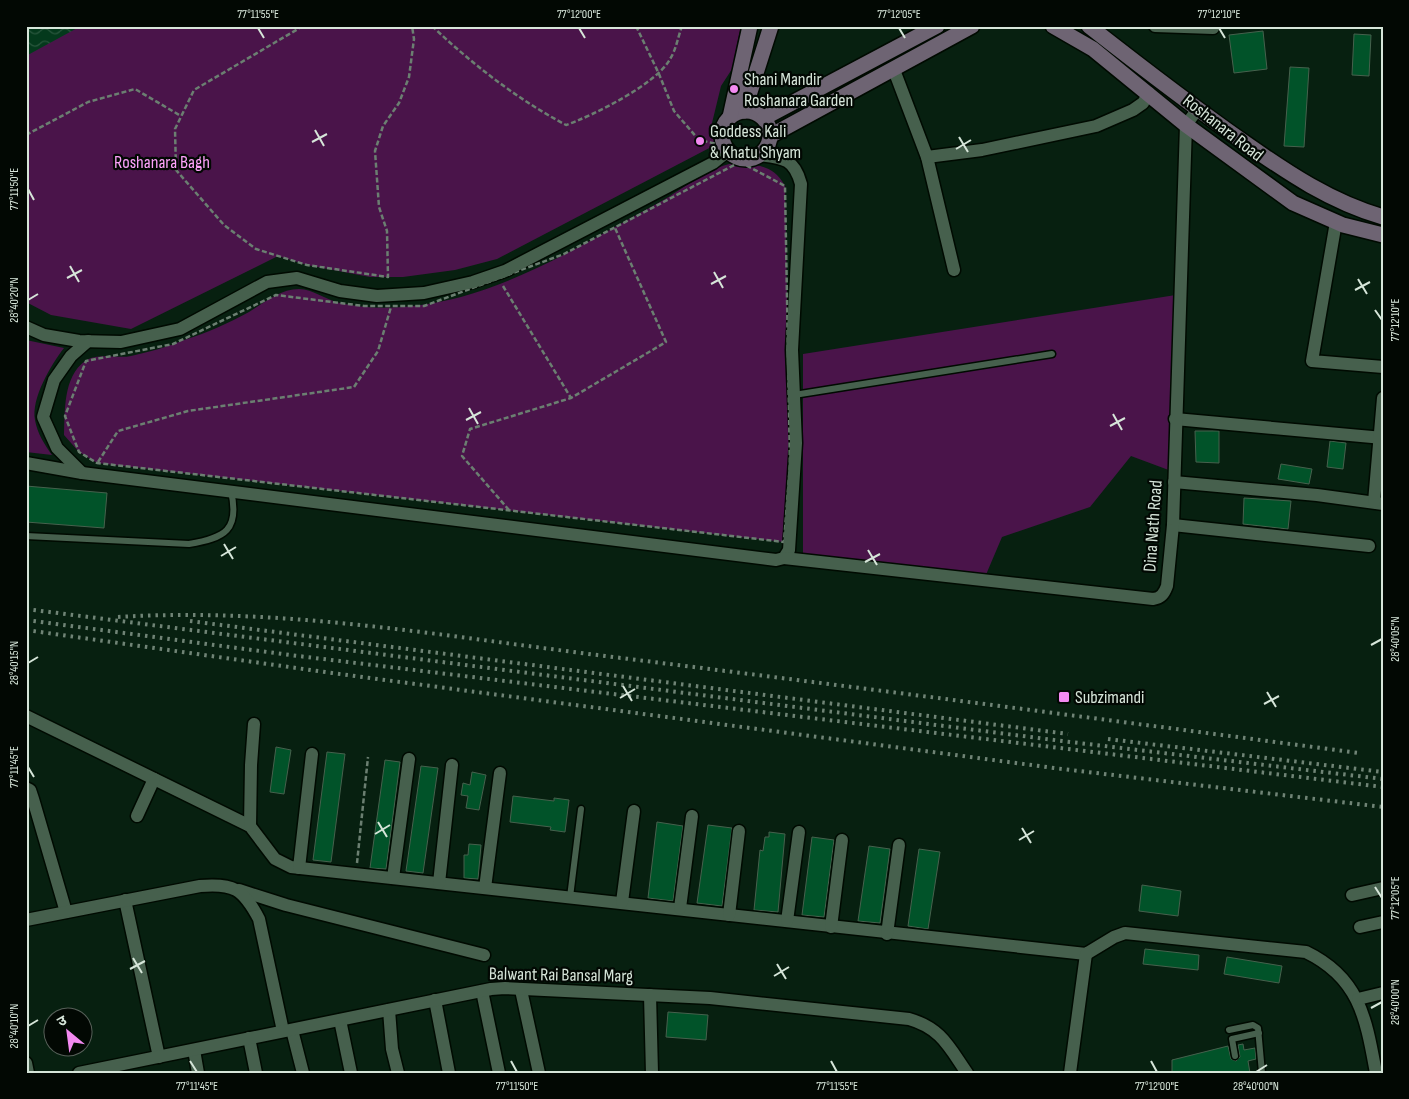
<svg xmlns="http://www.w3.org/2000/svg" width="1409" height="1099" font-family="'Sofia Sans Condensed','Noto Sans Devanagari',sans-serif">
<defs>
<pattern id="water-waves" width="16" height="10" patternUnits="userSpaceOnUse" patternTransform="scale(1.25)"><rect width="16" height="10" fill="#04391c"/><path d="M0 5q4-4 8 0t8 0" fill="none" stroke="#28563c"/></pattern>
</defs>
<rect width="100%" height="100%" fill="#072010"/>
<g fill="#4a144a">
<polygon points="26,26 741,26 732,69 721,86 712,123 717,144 497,259 455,270 403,277 370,277 307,265 278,256 131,329 51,315 26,302"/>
<path d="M740 162C761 166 774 166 785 186L790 465 784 542 97 463 79 452 64 435C65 411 63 377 85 361 98 352 117 359 131 356 149 352 167 347 184 340 207 333 229 323 249 312 264 303 280 289 299 289 313 289 326 300 340 303 378 312 423 307 461 297 532 277 596 237 660 202 685 188 711 165 740 162Z"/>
<polygon points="1182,294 1182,475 1131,456 1090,507 1002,537 985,577 803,556 803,354"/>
<path d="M26 340 64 348C51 365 31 398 35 420 37 433 45 445 52 455L26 452Z"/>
</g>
<polygon fill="url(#water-waves)" points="26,26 81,26 26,56"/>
<g fill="#015329" stroke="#46614d">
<polygon points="1263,31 1267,69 1234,73 1229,35"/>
<polygon points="1354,34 1371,35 1369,76 1352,75"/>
<polygon points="1290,67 1309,68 1304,147 1284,146"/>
<polygon points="1195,431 1219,431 1219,463 1196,462"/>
<polygon points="1330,441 1346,443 1343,469 1327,467"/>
<polygon points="1281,464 1312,469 1309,484 1278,479"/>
<polygon points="26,486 107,493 104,528 26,522"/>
<polygon points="1244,498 1291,501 1288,529 1243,524"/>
<polygon points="276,747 291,750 284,794 270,792"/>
<polygon points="327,752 345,754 331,862 313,860"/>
<polygon points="385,760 400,762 386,869 370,868"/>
<polygon points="421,766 438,768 423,873 406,871"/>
<polygon points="472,772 486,775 479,810 466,808 468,796 461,795 463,783 470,785"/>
<polygon points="513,796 554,801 554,798 569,800 565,832 550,830 551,827 510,822"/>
<polygon points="657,822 683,826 673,901 648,898"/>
<polygon points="708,825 732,828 722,906 697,903"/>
<polygon points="769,832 785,834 778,912 754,910 760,850 763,851 765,837 769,837"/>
<polygon points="812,837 834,840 824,917 802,915"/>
<polygon points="469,844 481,845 478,879 464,878 464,855 468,855"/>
<polygon points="869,846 890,849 880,923 858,921"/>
<polygon points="919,849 940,852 928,929 908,926"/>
<polygon points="1142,885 1181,891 1178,916 1139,911"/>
<polygon points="1145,949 1199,955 1198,970 1143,964"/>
<polygon points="1227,957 1282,966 1279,983 1224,974"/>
<polygon points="668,1012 708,1015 706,1040 666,1037"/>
<polygon points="1243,1044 1244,1050 1255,1048 1256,1059 1248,1061 1250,1073 1172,1073 1172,1060 1228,1046 1231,1059 1236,1061 1240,1057 1238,1045"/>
</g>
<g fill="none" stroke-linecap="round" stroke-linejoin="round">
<defs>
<g id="lane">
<polyline points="794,395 1052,354"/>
<path d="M26 536 189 544C225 538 240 530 231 491"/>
<polyline points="570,897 581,809"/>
<polyline points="1229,1030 1253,1025 1258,1028 1262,1073"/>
<polyline points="1235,1056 1232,1039 1259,1033"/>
</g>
<g id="street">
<polyline points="1155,26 1213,28"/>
<polyline points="894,70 927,157 954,270"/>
<polyline points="927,157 982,150 1096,126 1133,110 1143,103 1149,93"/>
<polyline points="1336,222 1312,361 1383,367"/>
<polyline points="26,327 44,335 79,341 121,342 180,329 267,282 297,278 340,291 377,296 424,293 473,282 505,271 713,163 728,151"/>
<polyline points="1175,419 1383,438"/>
<path d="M26 463 82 473 776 560 784 558 789 550 796 443 792 350 801 184C794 158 783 158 759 155"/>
<polyline points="82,473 57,448 43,417 54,380 71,356 88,341"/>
<polyline points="1174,482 1317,495 1383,504"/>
<polyline points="1374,502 1383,398"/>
<polyline points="1173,525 1369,546"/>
<path d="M784 558 1153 599C1161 598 1164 594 1167 586L1173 525 1186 125 1197 110"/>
<path d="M26 716 250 826 275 859 291 867 1086 954 1114 937 1125 933 1306 952C1360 978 1366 1019 1376 1073"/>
<polyline points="26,788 30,790 33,799 66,912"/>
<polyline points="137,816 154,779"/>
<polyline points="250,826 251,765 254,724"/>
<polyline points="299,868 312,754"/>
<polyline points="393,878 409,759"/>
<polyline points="439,883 452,765"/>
<polyline points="485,888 500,773"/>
<polyline points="239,890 286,905 484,955"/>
<polyline points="1352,895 1383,888"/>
<polyline points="125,900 159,1057"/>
<polyline points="622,902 634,811"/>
<polyline points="680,908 692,816"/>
<polyline points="729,915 739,831"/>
<path d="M26 920 200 886C234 883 243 889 259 919L283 1031"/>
<polyline points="787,921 799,832"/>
<polyline points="831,927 842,840"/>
<polyline points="1360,927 1383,922"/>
<polyline points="887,934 899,845"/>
<polyline points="521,990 539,1073"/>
<polyline points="482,991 499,1073"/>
<polyline points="650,995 652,1073"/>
<polyline points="1358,999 1383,993"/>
<polyline points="435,1000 449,1073"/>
<polyline points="389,1010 392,1049 398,1073"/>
<polyline points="340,1020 351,1073"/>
<polyline points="292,1030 303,1073"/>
<polyline points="249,1038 256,1073"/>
<polyline points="194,1050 198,1073"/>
<polyline points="26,1063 28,1073"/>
<path d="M79 1073 491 989 505 988 710 998 909 1019C941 1028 949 1047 967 1073"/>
<polyline points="1070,1073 1086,954"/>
</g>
<g id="secondary">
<polyline points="1053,26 1093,49 1186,125 1293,203 1343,225 1383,235"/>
<path d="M1089 26C1140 66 1192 106 1245 143 1288 173 1331 202 1383 217"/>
<circle cx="746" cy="135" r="24"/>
<polyline points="744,111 771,26"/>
<polyline points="730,117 750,26"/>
<polyline points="764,118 937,26"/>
<polyline points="770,136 972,26"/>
</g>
</defs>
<use href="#lane" stroke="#000a01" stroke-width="9"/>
<use href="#street" stroke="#000a01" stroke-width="15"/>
<use href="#secondary" stroke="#000a01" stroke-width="18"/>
<g stroke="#6b7f71" stroke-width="2.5" stroke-dasharray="5 2.5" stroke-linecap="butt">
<polyline points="303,26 194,90 175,129 176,170 224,225 256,249 307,265 388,277 387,231 379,207 375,151 383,126 399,103 409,77 414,39 412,26"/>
<path d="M432 26C472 64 517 99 566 125 592 116 657 84 670 59 676 50 678 37 682 26"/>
<polyline points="636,26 659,74 674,111 699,140 717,144"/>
<polyline points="26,135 88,102 135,89 181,116"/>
<polygon points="740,162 785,186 790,465 784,542 97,463 79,452 65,416 86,361 173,344 276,295 364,306 424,306 564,254"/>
<polyline points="503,286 571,398"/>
<polyline points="98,462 118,431 188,411 354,387 378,351 391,307"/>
<polyline points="509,510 462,456 470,429 571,398 666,342 615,228"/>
<polyline points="357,863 368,757"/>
</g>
<use href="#lane" stroke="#46604d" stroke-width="6"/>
<use href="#street" stroke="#46604d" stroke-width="12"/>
<use href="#secondary" stroke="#6e6473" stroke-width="15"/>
<g stroke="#708476" stroke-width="4" stroke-dasharray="2.5 5" stroke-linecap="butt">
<polyline points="26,609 1062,741 1383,779"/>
<path d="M118 617C282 607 443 636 605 656 857 687 1108 720 1359 753"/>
<polyline points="26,620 290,655 1383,787"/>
<polyline points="190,621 1068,734"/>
<polyline points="26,630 332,673 1054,768 1383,807"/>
<polyline points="1108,739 1383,772"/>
</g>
</g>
<path fill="none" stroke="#d6e5d9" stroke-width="2" d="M258 28 264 38M579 28 585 38M899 28 905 38M1219 28 1225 38M315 130 324 146M959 137 968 152M312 142 327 134M956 149 971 140M28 189 34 200M70 266 79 282M714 272 723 288M67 278 82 270M1358 279 1367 294M711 284 726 276M1355 290 1370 282M28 300 38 294M1375 310 1382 320M469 408 478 424M1113 414 1122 430M466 420 481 412M1110 426 1125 418M224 544 233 559M868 550 877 565M221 556 236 547M865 562 880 554M1371 645 1382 639M28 663 38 657M623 686 632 701M1267 692 1276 707M620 698 635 689M1264 704 1279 696M28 767 34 777M378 822 387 837M1022 828 1031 843M375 834 390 825M1019 840 1034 831M1375 887 1382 898M133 958 142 973M777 964 786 979M130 969 145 961M774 976 789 967M1371 1008 1382 1002M28 1026 38 1020M190 1061 197 1072M511 1061 517 1072M831 1061 837 1072M1151 1061 1157 1072M1256 1072 1267 1065"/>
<g fill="#f38af1" stroke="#020803" stroke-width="2">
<circle cx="734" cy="89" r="5"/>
<circle cx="700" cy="141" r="5"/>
<rect x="1058" y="691" width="12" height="12" rx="2.5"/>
</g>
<g text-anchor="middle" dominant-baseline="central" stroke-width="4.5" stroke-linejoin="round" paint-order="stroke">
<g font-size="18" fill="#d6e5d9" stroke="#020803" text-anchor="start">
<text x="744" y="79">Shani Mandir<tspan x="744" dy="21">Roshanara Garden</tspan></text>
<text x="710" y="131">Goddess Kali<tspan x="710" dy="21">&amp; Khatu Shyam</tspan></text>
<text x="1075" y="697">Subzimandi</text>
</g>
<g font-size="18" fill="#d6e5d9" stroke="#020803">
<text transform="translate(1223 128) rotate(38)">Roshanara Road</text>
<text transform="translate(1153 526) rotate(-86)">Dina Nath Road</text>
<text transform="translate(561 975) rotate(1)">Balwant Rai Bansal Marg</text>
</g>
<g font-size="18" fill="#fda2fa" stroke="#020803">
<text x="162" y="162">Roshanara Bagh</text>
</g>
</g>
<rect width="1409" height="1099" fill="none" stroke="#020803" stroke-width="55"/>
<g transform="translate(68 1032) rotate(331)"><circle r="24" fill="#020803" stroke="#576059"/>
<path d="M0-4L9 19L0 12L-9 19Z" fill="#f38af1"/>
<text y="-8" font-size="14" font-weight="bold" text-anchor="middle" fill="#d6e5d9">उ</text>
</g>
<rect x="28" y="28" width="1354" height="1044" fill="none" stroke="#d6e5d9" stroke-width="2"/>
<g font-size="12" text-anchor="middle" fill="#d6e5d9">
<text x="258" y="18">77°11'55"E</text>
<text x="579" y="18">77°12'00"E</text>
<text x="899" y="18">77°12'05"E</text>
<text x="1219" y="18">77°12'10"E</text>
<text transform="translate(14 189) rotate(-90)" y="4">77°11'50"E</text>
<text transform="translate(14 300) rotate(-90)" y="4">28°40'20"N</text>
<text transform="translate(1395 320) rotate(-90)" y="4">77°12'10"E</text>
<text transform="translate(1395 639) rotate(-90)" y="4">28°40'05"N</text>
<text transform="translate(14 663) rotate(-90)" y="4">28°40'15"N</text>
<text transform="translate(14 767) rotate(-90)" y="4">77°11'45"E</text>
<text transform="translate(1395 898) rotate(-90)" y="4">77°12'05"E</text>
<text transform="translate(1395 1002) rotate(-90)" y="4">28°40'00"N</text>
<text transform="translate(14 1026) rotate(-90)" y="4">28°40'10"N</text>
<text x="197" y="1090">77°11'45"E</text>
<text x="517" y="1090">77°11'50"E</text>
<text x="837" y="1090">77°11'55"E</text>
<text x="1157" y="1090">77°12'00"E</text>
<text x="1256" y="1090">28°40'00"N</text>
</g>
</svg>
